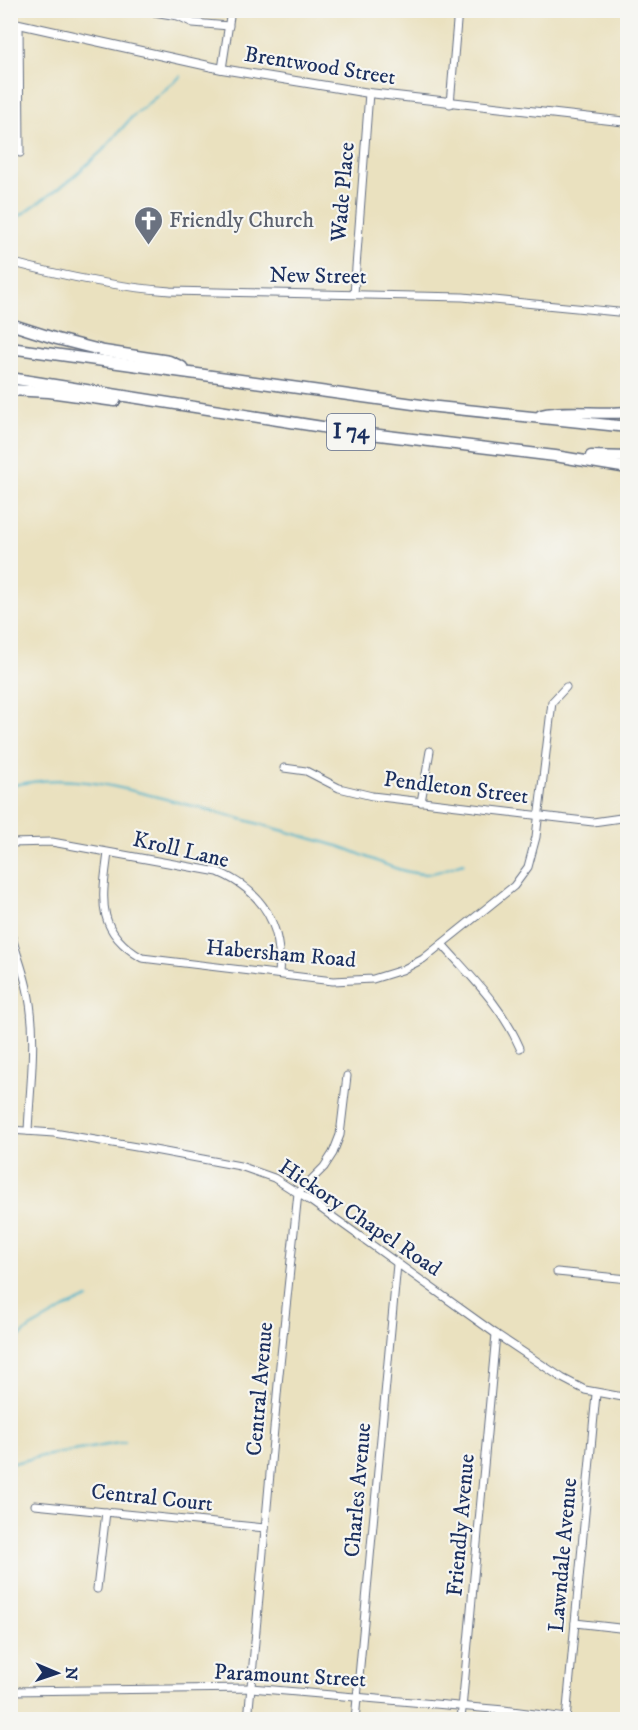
<svg xmlns="http://www.w3.org/2000/svg" width="638" height="1730" font-family="'IM FELL DW Pica',serif">
<rect width="100%" height="100%" fill="#f6f6f2"/>
<filter id="ink" filterUnits="userSpaceOnUse"><feTurbulence type="fractalNoise" baseFrequency=".0167" numOctaves="2"/><feDisplacementMap in="SourceGraphic" scale="12" xChannelSelector="R" yChannelSelector="G"/><feConvolveMatrix kernelMatrix="1 2 1 2 8 2 1 2 1" color-interpolation-filters="sRGB"/></filter>
<filter id="wash" filterUnits="userSpaceOnUse"><feTurbulence type="fractalNoise" baseFrequency=".008" numOctaves="4" result="noise"/><feDisplacementMap in="SourceGraphic" scale="24" xChannelSelector="R" yChannelSelector="G"/><feGaussianBlur stdDeviation="1.35" result="paint"/><feColorMatrix in="noise" values="0 0 0 0 0 0 0 0 0 0 0 0 0 0 0 0 0 1.4 0 .05"/><feComposite in="paint" operator="in"/></filter>
<g filter="url(#wash)">
<rect width="100%" height="100%" fill="#eae1bf"/>
<g fill="none" stroke-linecap="round" stroke-linejoin="round">
<g stroke="#4cb2cb" stroke-width="2">
<polyline points="10,223 70,180 102,151 132,117 181,76"/>
<path d="M10 786C72 770 129 790 189 805 239 818 288 832 338 846 364 854 398 874 425 874 437 874 452 866 464 863"/>
<polyline points="10,1345 30,1328 64,1309 88,1298"/>
<polyline points="10,1464 38,1457 125,1442"/>
</g>
</g>
</g>
<g filter="url(#ink)">
<g fill="none" stroke-linecap="round" stroke-linejoin="round">
<defs>
<g id="minor">
<polyline points="141,10 178,16 193,23 229,26"/>
<polyline points="19,24 20,153"/>
<polyline points="222,69 231,10"/>
<polyline points="450,104 458,10"/>
<path d="M10 262C63 276 116 287 170 291L463 297 628 313"/>
<polyline points="354,294 369,93"/>
<polyline points="284,768 306,771 339,788 372,796 593,822 628,817"/>
<polyline points="421,802 430,751"/>
<path d="M10 843 52 842 218 872C263 891 283 926 279 974"/>
<path d="M108 853C102 899 95 931 142 958L333 981 373 979 402 970 423 959 514 886 528 867 536 837 552 702 566 687"/>
<path d="M10 930C15 950 23 969 27 988 38 1034 30 1084 28 1131"/>
<path d="M442 944C472 978 502 1006 520 1048"/>
<polyline points="10,1130 54,1133 154,1150 240,1166 274,1178 312,1202 496,1334 562,1378 585,1390 628,1398"/>
<polyline points="557,1272 628,1279"/>
<polyline points="35,1505 265,1528"/>
<polyline points="97,1589 106,1512"/>
<polyline points="575,1623 628,1629"/>
<polyline points="10,1691 251,1688 504,1710 566,1718"/>
<polyline points="248,1720 278,1384 298,1193 324,1167 333,1153 340,1135 347,1076"/>
<polyline points="355,1720 397,1264"/>
<polyline points="461,1720 496,1334"/>
<polyline points="566,1720 596,1394"/>
</g>
<polyline id="major" points="10,22 222,69 369,93 628,122"/>
<g id="highway">
<polyline points="10,324 57,339 104,351 169,361 182,367"/>
<polyline points="10,348 428,406 628,427"/>
<polyline points="10,378 354,432 555,456 628,468"/>
<polyline points="10,390 49,392 115,401"/>
<path d="M541 415C567 409 600 415 628 412"/>
<polyline points="591,456 628,457"/>
</g>
</defs>
<use href="#minor" stroke="#636d80" stroke-width="9"/>
<use href="#major" stroke="#636d80" stroke-width="10"/>
<use href="#highway" stroke="#636d80" stroke-width="13"/>
<use href="#minor" stroke="#fff" stroke-width="7"/>
<use href="#major" stroke="#fff" stroke-width="8"/>
<use href="#highway" stroke="#fff" stroke-width="10"/>
</g>
</g>
<defs>
<symbol id="church-pin" viewBox="-11 -11 22 30"><path d="M0 17L-7.5 6A9.5 9.5 0 1 1 7.5 6Z" fill="#6b7280" stroke="#f6f6f2"/><path d="M-1.2-6h2.4v3.5h3.3v2.4h-3.3V6h-2.4V-.1h-3.3v-2.4h3.3Z" fill="#fff"/></symbol>
</defs>
<g fill-rule="evenodd">
<use href="#church-pin" x="132" y="204" width="33" height="45"/>
</g>
<g text-anchor="middle" dominant-baseline="central" stroke-width="4.5" stroke-linejoin="round" paint-order="stroke">
<rect fill="#f6f6f2" stroke="#5d6b8a" stroke-width="1.5" x="327" y="414" width="48" height="36" rx="4.5"/>
<g font-size="21" font-weight="bold" fill="#1b2f5e">
<text x="351" y="432">I 74</text>
</g>
<g font-size="22" fill="#1b2f5e" stroke="#f6f6f2">
<text transform="translate(320 66) rotate(9)">Brentwood Street</text>
<text transform="translate(343 192) rotate(-85)">Wade Place</text>
<text transform="translate(318 276) rotate(1)">New Street</text>
<text transform="translate(456 788) rotate(7)">Pendleton Street</text>
<text transform="translate(181 850) rotate(13)">Kroll Lane</text>
<text transform="translate(281 954) rotate(5)">Habersham Road</text>
<text transform="translate(360 1218) rotate(34)">Hickory Chapel Road</text>
<text transform="translate(260 1389) rotate(-85)">Central Avenue</text>
<text transform="translate(358 1490) rotate(-85)">Charles Avenue</text>
<text transform="translate(152 1498) rotate(6)">Central Court</text>
<text transform="translate(461 1525) rotate(-85)">Friendly Avenue</text>
<text transform="translate(563 1555) rotate(-85)">Lawndale Avenue</text>
<text transform="translate(290 1676) rotate(3)">Paramount Street</text>
</g>
<g font-size="22" fill="#5b616d" stroke="#f6f6f2" text-anchor="start">
<text x="169" y="220">Friendly Church</text>
</g>
</g>
<rect width="638" height="1730" fill="none" stroke="#f6f6f2" stroke-width="36"/>
<g transform="translate(57 1673) rotate(92)" stroke="#f6f6f2" stroke-width="4.5" paint-order="stroke">
<path d="M0-4.5L10 22L0 15L-10 22Z" fill="#1b2f5e"/>
<text y="-9" font-size="16" font-weight="bold" text-anchor="middle" fill="#1b2f5e">N</text>
</g>
</svg>
